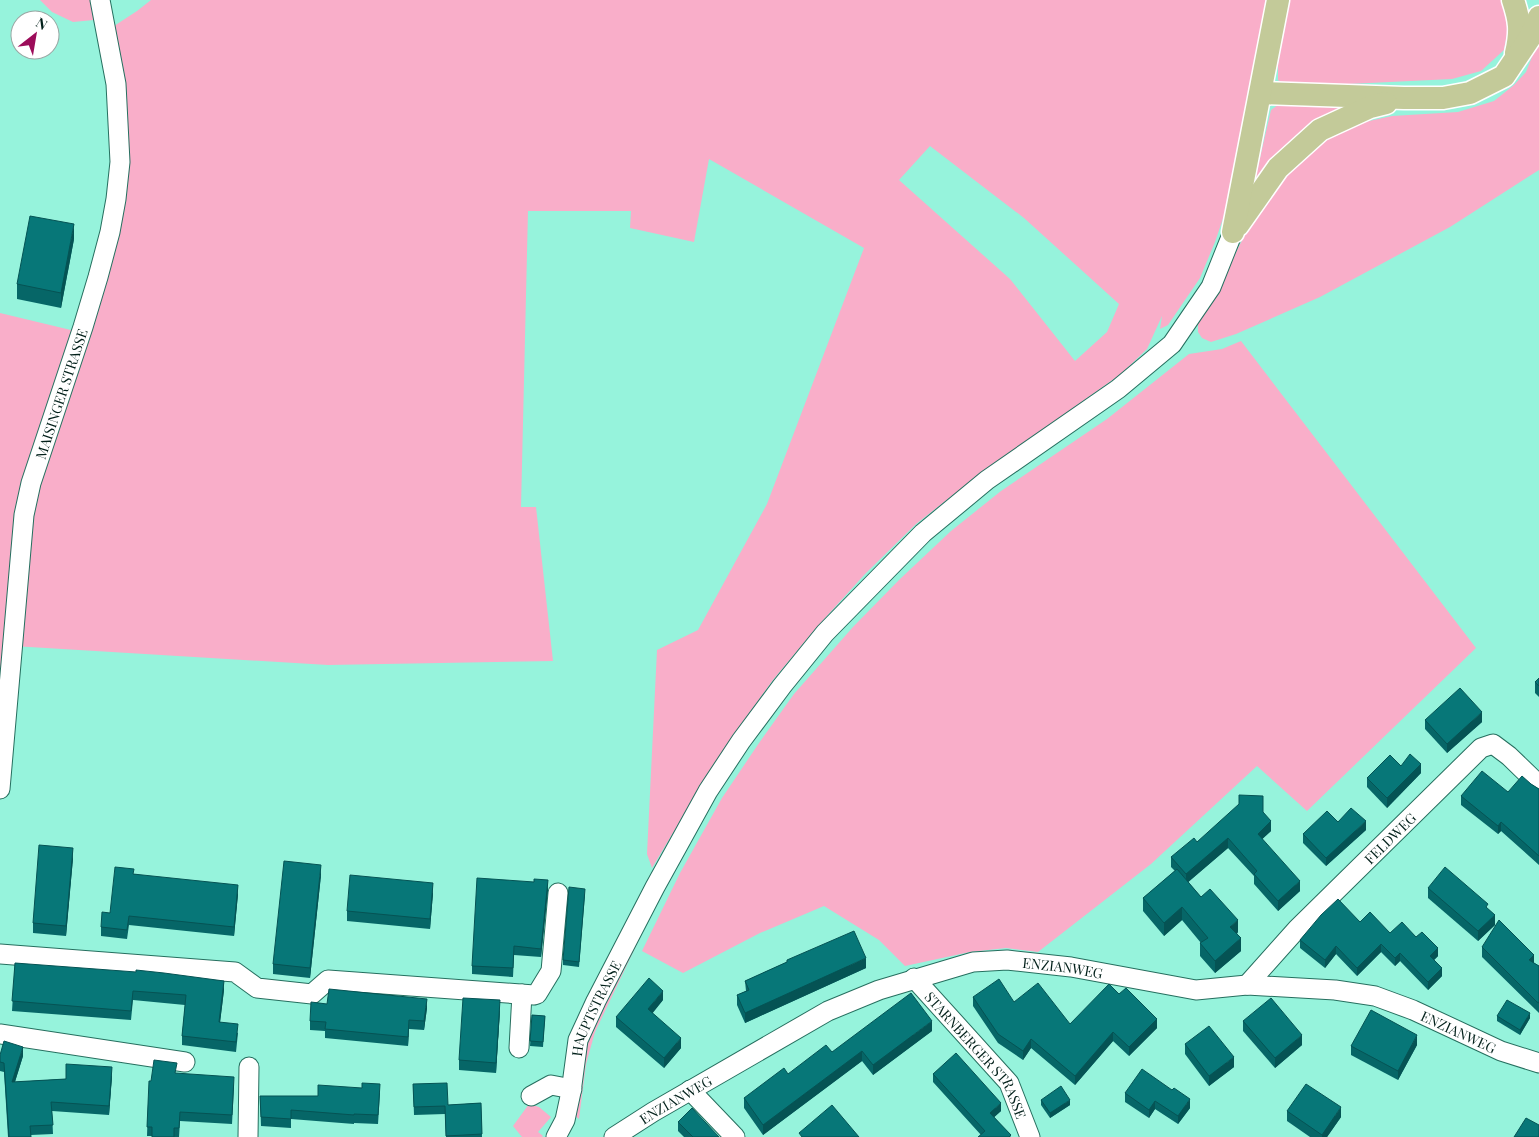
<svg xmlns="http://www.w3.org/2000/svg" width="1539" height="1137" font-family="'Playfair Display',serif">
<rect width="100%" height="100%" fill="#96f3dc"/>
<g fill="#f9aec9" fill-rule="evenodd">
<polygon points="40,0 91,0 94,20 73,22 52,12"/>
<path d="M151 0H1266L1248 102 1228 204 1215 242 1200 278 1168 325 1160 329 1162 316 1147 349 1121 374 980 474 916 524 865 574 816 628 773 680 734 734 701 786 652 868 647 854 657 650 698 630 767 504 864 248 709 159 694 242 630 228 631 211H528L521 507H536L553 661 328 665 13 646 0 736V313L75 331 116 232 111 28 137 11ZM930 146 1024 218 1119 304 1107 332 1075 361 1010 279 899 180Z"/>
<polygon points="1290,0 1502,0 1510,20 1504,50 1481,71 1452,79 1287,87 1278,80 1278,64"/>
<polygon points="1539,39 1539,170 1450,227 1320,297 1236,334 1211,342 1202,338 1198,332 1198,323 1220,289 1237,250 1270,187 1325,137 1351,125 1392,116 1458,112 1494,101 1514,85 1526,72"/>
<polygon points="1282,102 1370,103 1278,153 1255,179 1271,110"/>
<polygon points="1241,341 1476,648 1307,811 1257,766 1151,864 1038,952 1006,948 970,952 905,966 879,940 824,906 760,933 683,973 642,951 680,873 722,798 759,743 794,694 853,627 899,580 951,531 1001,491 1107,419 1189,354 1222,349"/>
<polygon points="656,904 595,1032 586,1064 579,1119 574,1115 585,1044 603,1003"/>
<polygon points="529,1104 539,1107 551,1117 538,1132 543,1136 542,1137 522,1137 513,1126"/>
</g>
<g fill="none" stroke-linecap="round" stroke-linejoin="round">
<defs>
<g id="minor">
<path id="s1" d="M0 789 24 515 31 483 83 327 98 277 110 232 116 199 120 162 116 84 100 0"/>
<polyline points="0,954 235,972 257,988 312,994 328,980 534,995 537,994 551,971 558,893"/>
<path id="s2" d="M914 978 1009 1083 1030 1137"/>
<path id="s3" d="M1247 985 1297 929 1481 748 1493 744 1509 756 1539 785"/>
<polyline points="0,1034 185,1062"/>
<polyline points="519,1048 522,994"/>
<polyline points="690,1090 735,1137"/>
<polyline points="531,1096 551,1085 572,1089"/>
<polyline points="248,1137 249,1067"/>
<path id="s4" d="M556 1137 565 1120 571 1092 578 1040 596 1001 655 887 708 791 741 741 782 686 825 633 923 533 987 480 1118 389 1172 344 1211 287 1233 232"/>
<path id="s5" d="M614 1137 653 1112 828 1011 879 990 973 962 1007 960 1071 967 1196 990 1247 985 1335 990 1375 996 1413 1010 1501 1051 1539 1063"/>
</g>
<g id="major">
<path d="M1513 0C1520 21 1521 31 1516 53"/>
<polyline points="1261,93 1404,98 1443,98 1470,93 1504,76 1531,36 1539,17"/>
<polyline points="1238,225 1278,168 1320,130 1370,107 1386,103"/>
<polyline points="1233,232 1278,0"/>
</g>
</defs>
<use href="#minor" stroke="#266f5f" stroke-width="21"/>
<use href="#major" stroke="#fff" stroke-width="25"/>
<use href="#minor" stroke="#fff" stroke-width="19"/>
<use href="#major" stroke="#c3ca99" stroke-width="22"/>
</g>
<g fill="#066667">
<polygon points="74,239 61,308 17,299 17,284"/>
<polygon points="1539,678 1539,697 1535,693 1535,682"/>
<polygon points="1425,720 1482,722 1447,753 1425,729"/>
<polygon points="1401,766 1421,773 1387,808 1367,787 1367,778"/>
<polygon points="1531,784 1539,789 1539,865 1501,831 1498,834 1461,805 1461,796 1508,792"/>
<polygon points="1263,812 1271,831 1262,839 1300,891 1278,911 1254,884 1254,876 1228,848 1188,882 1201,897 1238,932 1237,934 1241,951 1215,973 1200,956 1200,943 1201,943 1182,920 1164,936 1143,911 1143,898 1175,871 1171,867 1171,857 1197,842"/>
<polygon points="1366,830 1326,866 1303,843 1303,834"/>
<polygon points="73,858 66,936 33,933 33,923"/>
<polygon points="134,874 238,894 234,936 129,925 127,939 101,936 101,927"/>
<polygon points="321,875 310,978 273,974 273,964"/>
<polygon points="1428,888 1488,909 1495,925 1478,941 1428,898"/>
<polygon points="548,889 541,957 514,955 513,977 472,974 472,966"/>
<polygon points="433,893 430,929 347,921 347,911"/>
<polygon points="585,894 579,967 563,965 563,960"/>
<polygon points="1360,922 1390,933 1416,937 1438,956 1434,960 1442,976 1428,990 1400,961 1395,966 1381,952 1357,976 1336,954 1325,968 1300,948 1300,940"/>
<polygon points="1482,947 1534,963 1539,966 1539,1013 1537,1011 1482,957"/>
<polygon points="787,960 866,968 745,1023 737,1005 737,995 746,991 745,981 787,962"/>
<polygon points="15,963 224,990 220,1022 238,1033 236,1052 182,1045 182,1036 185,1005 133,1000 131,1020 12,1011"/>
<polygon points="1119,994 1157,1028 1129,1056 1113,1041 1075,1085 1031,1048 1023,1060 998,1043 973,1006 973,997 1014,1002 1070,1024"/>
<polygon points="663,1000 652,1013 681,1048 664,1068 616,1027 616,1017"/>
<polygon points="327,1004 427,1008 424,1030 409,1029 408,1046 325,1038 325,1031 310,1030 310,1021"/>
<polygon points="500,1010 496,1073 459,1070 459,1060"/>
<polygon points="532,1015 545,1016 543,1047 530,1046"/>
<polygon points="1497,1016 1530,1018 1520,1035 1497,1021"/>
<polygon points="1243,1021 1302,1045 1275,1068 1243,1031"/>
<polygon points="932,1031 873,1075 862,1061 763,1135 744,1108 744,1098 832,1052"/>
<polygon points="1185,1044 1234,1067 1209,1086 1185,1054"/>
<polygon points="1417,1045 1398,1080 1351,1055 1351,1046"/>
<polygon points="0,1055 23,1056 15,1082 112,1076 109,1115 52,1111 53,1134 31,1135 31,1137 8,1137 4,1072 0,1071"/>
<polygon points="176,1074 234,1086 232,1124 180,1121 179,1137 152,1137 152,1136 147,1136 148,1104 151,1081"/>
<polygon points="933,1074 1001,1111 994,1117 1011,1137 981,1135 933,1082"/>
<polygon points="413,1084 448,1105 481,1103 482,1137 446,1137 445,1114 414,1115"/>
<polygon points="380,1093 378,1124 354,1123 354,1124 291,1119 291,1128 261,1126 260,1096 318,1096"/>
<polygon points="1125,1093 1190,1108 1178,1124 1155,1109 1149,1118 1125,1102"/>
<polygon points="1041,1100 1070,1105 1050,1118 1041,1105"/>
<polygon points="1287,1111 1341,1117 1327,1137 1310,1137 1287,1121"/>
<polygon points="678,1122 719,1137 684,1137 678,1131"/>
</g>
<g fill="#055354">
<polygon points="74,224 74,239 61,308 61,293"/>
<polygon points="1482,712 1482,722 1447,753 1447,744"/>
<polygon points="1421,764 1421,773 1387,808 1387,798"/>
<polygon points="1271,821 1271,831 1258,843 1258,834"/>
<polygon points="1366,821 1366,830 1326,866 1326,858"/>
<polygon points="1501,822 1501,831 1498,834 1498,826"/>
<polygon points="1228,838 1228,848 1186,884 1186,874"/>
<polygon points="73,848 73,858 66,936 66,926"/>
<polygon points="321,865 321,875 310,978 310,968"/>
<polygon points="548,880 548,889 541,957 541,949"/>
<polygon points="1300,881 1300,891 1278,911 1278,901"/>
<polygon points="433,883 433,893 430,929 430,919"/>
<polygon points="238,885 238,894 234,936 234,927"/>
<polygon points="1182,907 1182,920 1164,936 1164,923"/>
<polygon points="1495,915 1495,925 1478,941 1478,931"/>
<polygon points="1238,920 1238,932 1230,939 1230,927"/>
<polygon points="1241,938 1241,951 1215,973 1215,961"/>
<polygon points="1381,944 1381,952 1357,976 1357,968"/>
<polygon points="1336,946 1336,954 1325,968 1325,960"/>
<polygon points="1438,948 1438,956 1430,964 1430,956"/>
<polygon points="1400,953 1400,961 1395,966 1395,958"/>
<polygon points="1534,955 1534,965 1529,960"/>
<polygon points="866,958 866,968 745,1023 745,1013"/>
<polygon points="1442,968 1442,976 1428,990 1428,982"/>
<polygon points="224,981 224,990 219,1031 219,1022"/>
<polygon points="663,991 663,1000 648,1019 648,1009"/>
<polygon points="427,999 427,1008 424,1030 424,1021"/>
<polygon points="500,1000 500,1010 496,1073 496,1063"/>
<polygon points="1530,1013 1530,1018 1520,1035 1520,1030"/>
<polygon points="1157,1019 1157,1028 1129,1056 1129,1047"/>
<polygon points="409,1020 409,1029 408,1046 408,1037"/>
<polygon points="932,1021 932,1031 873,1075 873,1065"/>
<polygon points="1113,1032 1113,1041 1075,1085 1075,1076"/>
<polygon points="1302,1035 1302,1045 1275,1068 1275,1058"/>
<polygon points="1417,1035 1417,1045 1398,1080 1398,1071"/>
<polygon points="681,1038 681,1048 664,1068 664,1058"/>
<polygon points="1031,1039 1031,1048 1023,1060 1023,1051"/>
<polygon points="23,1047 23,1056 12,1091 12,1082"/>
<polygon points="862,1051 862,1061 763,1135 763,1125"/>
<polygon points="1234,1057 1234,1067 1209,1086 1209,1076"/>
<polygon points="112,1067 112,1076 109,1115 109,1106"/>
<polygon points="1190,1099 1190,1108 1178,1124 1178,1116"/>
<polygon points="1070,1100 1070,1105 1050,1118 1050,1113"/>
<polygon points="1155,1101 1155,1109 1149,1118 1149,1110"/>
<polygon points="1001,1103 1001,1111 990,1121 990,1113"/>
<polygon points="1341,1107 1341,1117 1327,1137 1322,1137 1322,1135"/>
</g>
<g fill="#077778" stroke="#055354">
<polygon points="30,216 74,224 61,293 17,284"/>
<polygon points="1539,678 1539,686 1535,682"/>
<polygon points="1460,688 1482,712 1447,744 1425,720"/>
<polygon points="1410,754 1421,764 1387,798 1367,778 1390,755 1401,766"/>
<polygon points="1482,771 1508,792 1522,776 1531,784 1539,789 1539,856 1501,822 1498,826 1461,796"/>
<polygon points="1239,795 1263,796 1263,812 1271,821 1258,834 1300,881 1278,901 1254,874 1257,871 1228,838 1186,874 1171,857 1194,838 1197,842 1239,804"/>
<polygon points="1351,808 1366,821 1326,858 1303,834 1327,811 1338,822"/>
<polygon points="39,845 73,848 66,926 33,923"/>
<polygon points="284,861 321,865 310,968 273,964"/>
<polygon points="115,867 134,869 133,874 238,885 234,927 129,916 127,930 101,927 102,912 110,913"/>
<polygon points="1445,867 1488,904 1486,907 1495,915 1478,931 1428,888"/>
<polygon points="1177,869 1201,897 1210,889 1238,920 1230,927 1241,938 1215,961 1200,943 1208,938 1182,907 1164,923 1143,898"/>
<polygon points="350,875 433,883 430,919 347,911"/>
<polygon points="477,878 534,882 534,879 548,880 541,949 514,946 513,968 472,966"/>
<polygon points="569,887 585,889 579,962 563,960"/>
<polygon points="1338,899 1360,922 1370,912 1390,933 1402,922 1416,937 1422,932 1438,948 1430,956 1442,968 1428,982 1400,953 1395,958 1381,944 1357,968 1336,946 1325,960 1300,940 1321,915"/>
<polygon points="1499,920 1534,955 1529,960 1539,966 1539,1003 1537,1002 1482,947"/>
<polygon points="854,931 866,958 745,1013 737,995 749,990 745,981 787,962 787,960"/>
<polygon points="15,963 136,972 136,970 164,973 224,981 219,1022 238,1024 236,1042 182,1036 186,995 133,991 131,1011 12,1001"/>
<polygon points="649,978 663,991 648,1009 681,1038 664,1058 616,1017"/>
<polygon points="999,979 1014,1002 1038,983 1070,1024 1109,984 1119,994 1126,988 1157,1019 1129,1047 1113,1032 1075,1076 1031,1039 1023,1051 998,1034 973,997"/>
<polygon points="329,989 427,999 424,1021 409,1020 408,1037 325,1029 326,1022 310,1021 311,1002 327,1004"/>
<polygon points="911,993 932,1021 873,1065 862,1051 763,1125 744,1098 784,1068 788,1074 826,1045 832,1052"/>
<polygon points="463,998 500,1000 496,1063 459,1060"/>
<polygon points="1271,998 1302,1035 1275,1058 1243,1021"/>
<polygon points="1507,1000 1530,1013 1520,1030 1497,1016"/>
<polygon points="1371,1010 1417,1035 1398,1071 1351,1046"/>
<polygon points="532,1015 545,1016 543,1042 530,1041"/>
<polygon points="1209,1026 1234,1057 1209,1076 1185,1044"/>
<polygon points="4,1041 23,1047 12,1082 66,1079 66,1064 112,1067 109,1106 51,1102 53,1125 30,1126 31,1137 9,1137 4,1063 0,1062 0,1055"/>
<polygon points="956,1053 1001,1103 990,1113 1011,1135 1009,1137 978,1137 985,1131 933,1074"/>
<polygon points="154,1060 177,1063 175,1073 234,1077 232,1115 180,1112 179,1128 174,1128 174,1137 152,1137 152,1127 147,1127 149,1081 151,1081"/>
<polygon points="1142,1069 1172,1090 1174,1088 1190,1099 1178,1116 1155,1101 1149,1110 1125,1093"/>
<polygon points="362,1083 380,1084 378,1115 354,1114 354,1115 291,1110 291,1119 261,1117 260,1096 318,1096 318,1085 362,1088"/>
<polygon points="447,1083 448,1105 481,1103 482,1134 446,1136 445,1106 414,1107 413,1084"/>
<polygon points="1306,1084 1341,1107 1322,1135 1287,1111"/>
<polygon points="1061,1086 1070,1100 1050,1113 1041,1100"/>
<polygon points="832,1105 859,1137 802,1137 799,1133"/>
<polygon points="692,1108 719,1137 693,1137 678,1122"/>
<polygon points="1526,1118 1539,1125 1539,1137 1514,1137"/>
</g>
<g text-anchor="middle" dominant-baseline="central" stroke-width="4.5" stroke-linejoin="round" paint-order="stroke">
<g font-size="14" fill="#02201a" stroke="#fff">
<text stroke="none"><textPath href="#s1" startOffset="402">MAISINGER STRASSE</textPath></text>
<text stroke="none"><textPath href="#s3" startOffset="205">FELDWEG</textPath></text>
<text stroke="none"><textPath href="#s5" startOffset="492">ENZIANWEG</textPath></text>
<text stroke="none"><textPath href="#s4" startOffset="136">HAUPTSTRASSE</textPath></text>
<text stroke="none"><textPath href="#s5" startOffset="898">ENZIANWEG</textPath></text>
<text stroke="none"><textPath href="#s2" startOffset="100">STARNBERGER STRASSE</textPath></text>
<text stroke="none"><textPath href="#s5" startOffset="72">ENZIANWEG</textPath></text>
</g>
</g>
<g transform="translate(35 35) rotate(31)"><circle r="24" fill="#ffffff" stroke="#9aa6a3"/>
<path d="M0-4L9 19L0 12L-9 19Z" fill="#9c0c5a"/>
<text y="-8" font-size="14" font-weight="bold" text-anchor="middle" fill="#02201a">N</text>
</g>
</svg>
